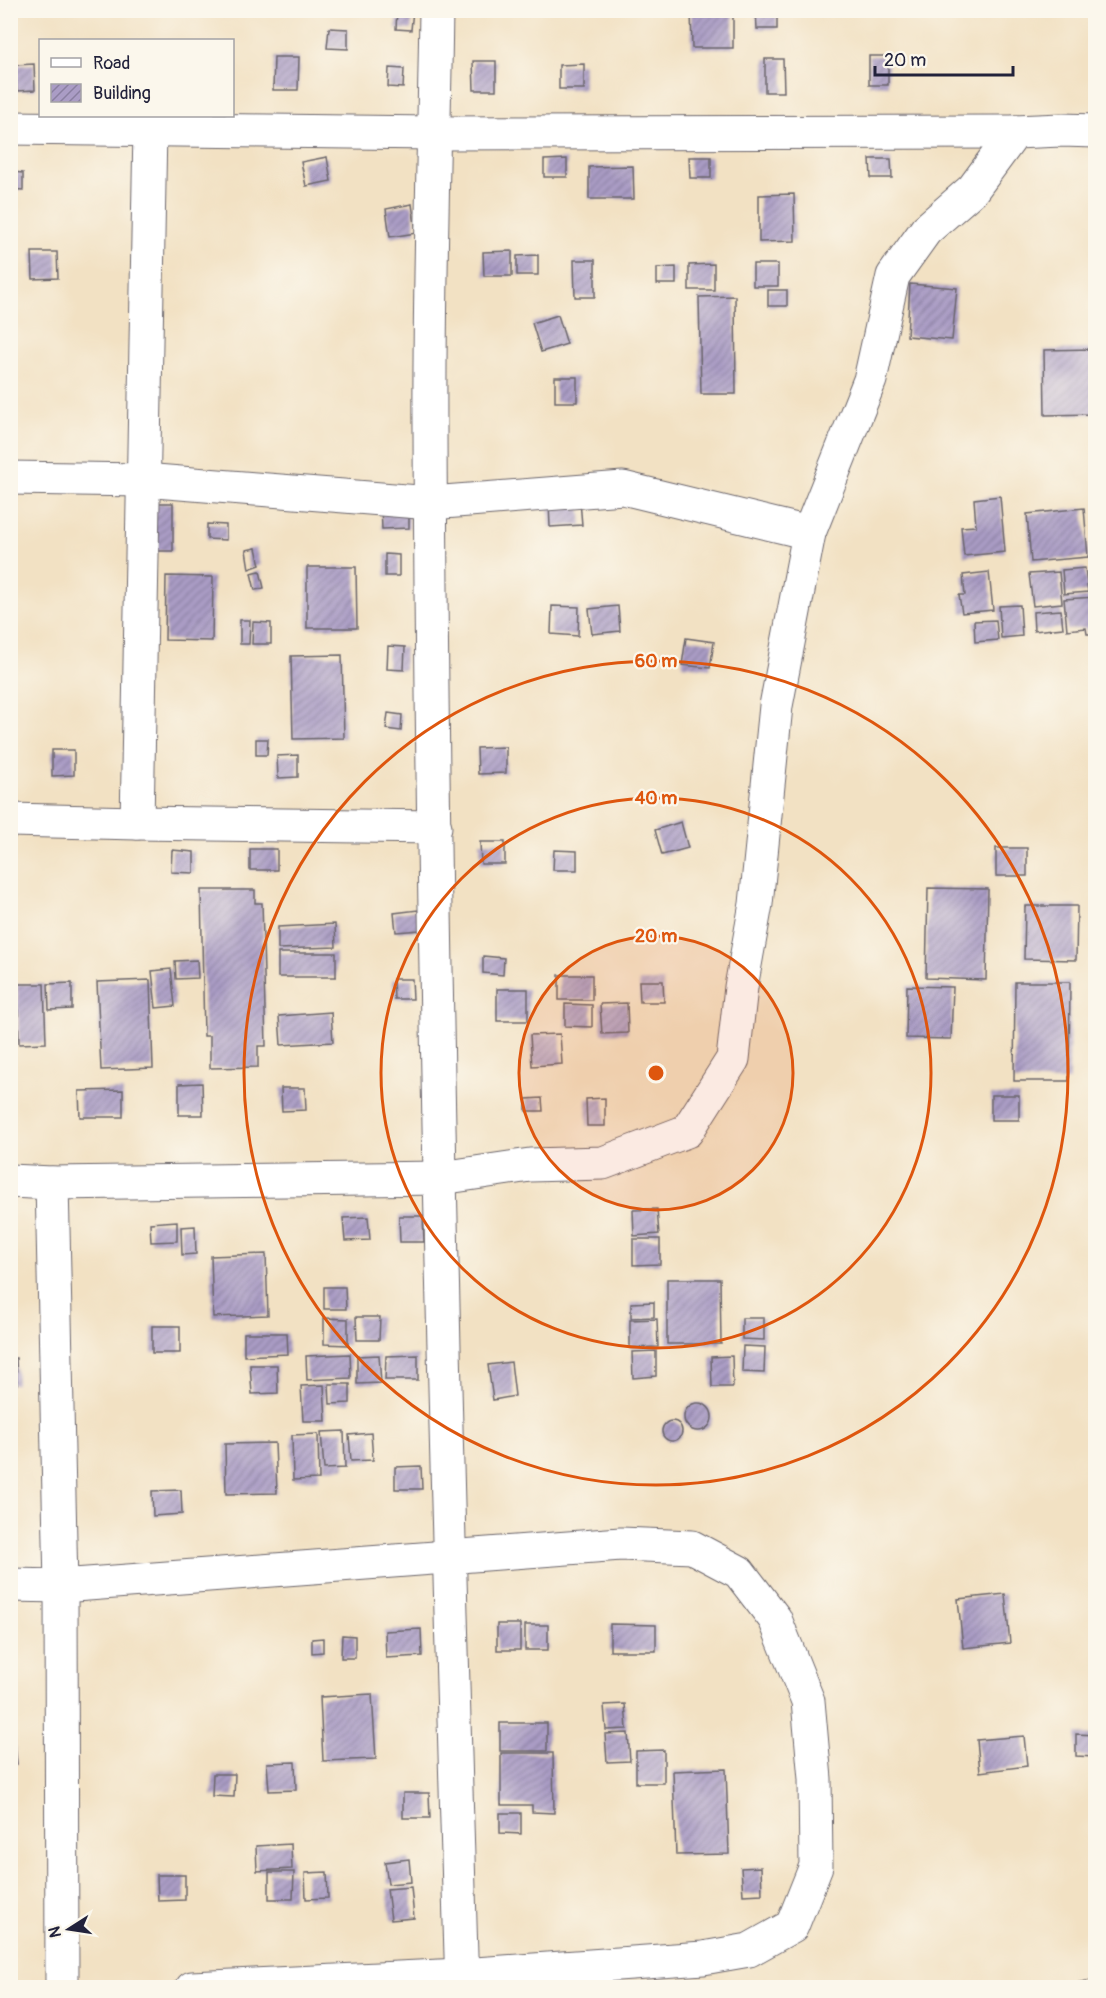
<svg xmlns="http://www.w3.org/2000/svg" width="1106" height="1998" font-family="Pangolin,sans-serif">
<defs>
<pattern id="building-hatch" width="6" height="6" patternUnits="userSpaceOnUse" patternTransform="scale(1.5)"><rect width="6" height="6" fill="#aa9cc5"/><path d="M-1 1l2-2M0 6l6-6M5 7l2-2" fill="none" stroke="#8a7fa1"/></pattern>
</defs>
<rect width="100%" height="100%" fill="#fbf7ec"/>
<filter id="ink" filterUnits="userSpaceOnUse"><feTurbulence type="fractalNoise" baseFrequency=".0167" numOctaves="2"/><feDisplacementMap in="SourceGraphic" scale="12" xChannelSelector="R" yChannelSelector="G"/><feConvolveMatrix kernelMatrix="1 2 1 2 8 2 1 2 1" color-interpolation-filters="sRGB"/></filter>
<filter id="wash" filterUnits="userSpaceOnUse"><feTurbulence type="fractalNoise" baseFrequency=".008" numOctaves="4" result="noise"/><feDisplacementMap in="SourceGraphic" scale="24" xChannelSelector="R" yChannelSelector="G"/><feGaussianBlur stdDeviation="1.35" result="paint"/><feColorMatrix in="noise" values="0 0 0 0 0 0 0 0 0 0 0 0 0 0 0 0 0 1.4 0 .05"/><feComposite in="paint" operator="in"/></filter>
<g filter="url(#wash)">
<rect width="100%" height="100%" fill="#f2e1c3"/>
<g id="blocks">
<g fill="url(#building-hatch)">
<polygon points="397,10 413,10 411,30 396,29"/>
<polygon points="691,10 733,10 733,48 692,48"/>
<polygon points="756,10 777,10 777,29 757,29"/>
<polygon points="329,28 348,29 348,49 327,48"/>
<rect x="869" y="56" width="19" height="29"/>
<polygon points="274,57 299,57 298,90 273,90"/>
<polygon points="765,59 783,59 784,92 765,92"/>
<polygon points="473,61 496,61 496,90 474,90"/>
<polygon points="34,64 35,90 17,91 15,65"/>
<polygon points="584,64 584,89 559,89 559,65"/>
<polygon points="389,68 404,69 403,88 388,87"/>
<polygon points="327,157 331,181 306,186 301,162"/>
<polygon points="689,157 711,157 711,178 690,178"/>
<polygon points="567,159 567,177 544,177 544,160"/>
<polygon points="870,159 891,159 892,178 871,178"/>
<polygon points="633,166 634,199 589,199 589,167"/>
<polygon points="11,172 23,173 23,190 10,189"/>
<polygon points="794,194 795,241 759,242 759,195"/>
<polygon points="412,204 416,233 390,237 386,209"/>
<polygon points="512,251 512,276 484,276 483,252"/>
<polygon points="32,252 57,252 58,278 33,279"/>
<polygon points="538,255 538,275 517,275 517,256"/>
<polygon points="574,260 595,260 595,297 575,297"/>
<polygon points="714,264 714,290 689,290 689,265"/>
<rect x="753" y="264" width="25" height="22"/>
<polygon points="676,267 676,284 657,284 657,268"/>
<polygon points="910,284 957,288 952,340 907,336"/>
<rect x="768" y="290" width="19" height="16"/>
<polygon points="735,296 736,394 701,394 699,297"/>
<polygon points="558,315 567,344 541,352 532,323"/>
<polygon points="1093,349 1095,414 1045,415 1044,350"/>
<rect x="555" y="377" width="22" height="25"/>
<polygon points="1000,496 1005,552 964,556 961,527 976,526 974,499"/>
<polygon points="580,501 582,525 550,527 549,503"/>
<rect x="152" y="503" width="21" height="48"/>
<polygon points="409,504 409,528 382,529 381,506"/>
<polygon points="1084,508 1088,557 1031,562 1027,514"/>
<polygon points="207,524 226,525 226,540 207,539"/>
<polygon points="256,548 260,565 249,569 246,550"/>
<polygon points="385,554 399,555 399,576 385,576"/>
<polygon points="307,567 356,567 357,628 307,628"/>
<polygon points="1085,568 1088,592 1064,594 1062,570"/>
<polygon points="260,571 264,588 255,590 251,573"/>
<polygon points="989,572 993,610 962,613 959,595 965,595 963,575"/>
<polygon points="1059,572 1062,603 1033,606 1029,574"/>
<polygon points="166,576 213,577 212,641 165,640"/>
<polygon points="1096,597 1096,634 1087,634 1086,628 1067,630 1064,599"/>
<polygon points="1020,605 1022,636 1001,638 999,606"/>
<polygon points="552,606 579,607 578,636 551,634"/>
<polygon points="618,606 620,631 592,634 589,609"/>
<polygon points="1061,610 1063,628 1034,631 1033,612"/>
<polygon points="240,620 250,620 249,644 240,644"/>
<polygon points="996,620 998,640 975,642 974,621"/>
<polygon points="253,622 271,623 271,644 252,644"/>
<polygon points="686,638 714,642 710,668 682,665"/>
<polygon points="388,646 405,647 404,670 387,669"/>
<polygon points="342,655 344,738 293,739 291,656"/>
<polygon points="388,713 402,715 401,731 386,729"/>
<polygon points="256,739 268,739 267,755 256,755"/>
<polygon points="506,747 506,773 478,774 477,748"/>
<polygon points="52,750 74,750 74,775 52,776"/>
<polygon points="298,755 298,777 278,778 277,756"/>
<polygon points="681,822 688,848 662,855 655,830"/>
<polygon points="480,842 505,842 505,864 481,864"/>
<rect x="996" y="848" width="31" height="28"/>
<rect x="250" y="849" width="27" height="21"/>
<polygon points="172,850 194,852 194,873 171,872"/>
<polygon points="554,850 577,851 577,870 553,870"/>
<polygon points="928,888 988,889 986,980 926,978"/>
<polygon points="201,890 255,890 255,903 262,903 266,1046 258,1046 258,1067 210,1068 210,1036 204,1036"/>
<polygon points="1025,906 1077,906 1076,960 1024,959"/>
<polygon points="418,910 420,930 396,932 394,913"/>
<polygon points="335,924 336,947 278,949 278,927"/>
<rect x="278" y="953" width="58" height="24"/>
<polygon points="483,956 504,958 503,975 483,973"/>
<polygon points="197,960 198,978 176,979 175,961"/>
<polygon points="171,969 175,1006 156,1008 152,971"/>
<rect x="559" y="975" width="33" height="25"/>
<polygon points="393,979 412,979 413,999 394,999"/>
<polygon points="150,980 153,1068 101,1070 97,982"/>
<polygon points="639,981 663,981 664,1002 640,1002"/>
<polygon points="1015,982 1070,982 1069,1081 1014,1081"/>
<polygon points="72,983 72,1009 49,1010 48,984"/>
<polygon points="17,984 44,984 46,1043 19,1044"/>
<polygon points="907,986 953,987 951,1039 906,1038"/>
<rect x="497" y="989" width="31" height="32"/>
<polygon points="627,1003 628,1033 602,1034 600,1004"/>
<polygon points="565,1004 592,1005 592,1027 565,1026"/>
<polygon points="331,1012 333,1042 281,1045 279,1016"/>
<polygon points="560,1034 562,1064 532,1066 530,1035"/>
<polygon points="202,1083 203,1115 179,1115 179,1084"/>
<polygon points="281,1088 305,1088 306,1110 282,1111"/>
<polygon points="123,1090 123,1117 80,1117 79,1091"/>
<rect x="991" y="1095" width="28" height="25"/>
<polygon points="542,1098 543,1111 526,1111 526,1099"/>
<polygon points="605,1098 605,1126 587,1126 586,1099"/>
<polygon points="657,1209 659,1234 634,1236 633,1210"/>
<polygon points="399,1216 423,1216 424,1242 400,1242"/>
<polygon points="368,1217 370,1240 345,1241 343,1218"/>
<polygon points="177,1221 177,1241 151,1242 150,1223"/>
<polygon points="195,1226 196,1254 182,1255 181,1227"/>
<polygon points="633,1239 660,1239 660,1264 633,1265"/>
<polygon points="266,1254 268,1315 213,1317 211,1256"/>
<polygon points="667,1279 720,1279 721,1344 667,1344"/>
<polygon points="324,1287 345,1287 346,1309 324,1309"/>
<polygon points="654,1302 654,1317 631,1318 631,1303"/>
<polygon points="356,1317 380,1317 379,1340 357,1340"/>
<polygon points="324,1318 348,1319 348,1345 324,1344"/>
<polygon points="742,1318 764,1318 764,1340 742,1339"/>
<polygon points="657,1319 658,1347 630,1348 630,1320"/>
<rect x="152" y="1326" width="28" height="27"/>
<polygon points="244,1333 287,1333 288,1354 244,1356"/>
<polygon points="743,1346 765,1347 764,1373 742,1372"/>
<polygon points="656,1351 656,1376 633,1378 632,1352"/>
<polygon points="350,1354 351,1378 307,1380 306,1356"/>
<polygon points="379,1355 381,1383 357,1384 357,1356"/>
<polygon points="418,1355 418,1380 385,1380 386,1356"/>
<polygon points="732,1356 733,1387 712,1387 711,1357"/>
<polygon points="10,1358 16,1358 17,1384 10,1384"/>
<polygon points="511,1362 515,1396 493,1400 488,1365"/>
<polygon points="250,1365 277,1365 278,1393 252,1394"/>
<polygon points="329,1384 350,1384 350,1403 330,1404"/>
<polygon points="324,1385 326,1421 303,1421 301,1386"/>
<circle cx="698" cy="1417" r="14"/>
<circle cx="672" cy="1431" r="10"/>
<polygon points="344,1431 345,1468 324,1469 321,1432"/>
<polygon points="371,1433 373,1460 351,1461 349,1435"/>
<polygon points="318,1434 319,1479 293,1480 292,1435"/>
<polygon points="275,1443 277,1493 226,1494 225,1444"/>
<polygon points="421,1466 422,1489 395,1489 395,1467"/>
<polygon points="181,1490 182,1514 153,1516 152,1491"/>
<polygon points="1005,1594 1010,1643 963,1648 958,1599"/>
<rect x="497" y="1624" width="23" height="26"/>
<polygon points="610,1624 656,1625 656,1651 610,1651"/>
<rect x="525" y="1625" width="23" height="25"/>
<polygon points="421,1629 422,1656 386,1658 385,1631"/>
<polygon points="342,1635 355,1636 355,1658 341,1658"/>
<polygon points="323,1638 323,1652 312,1653 312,1639"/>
<polygon points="372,1694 376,1759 323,1761 320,1697"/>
<polygon points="625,1704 627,1729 606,1730 604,1705"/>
<rect x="500" y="1723" width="47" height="28"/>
<polygon points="628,1733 630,1761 607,1762 605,1734"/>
<polygon points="1076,1734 1096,1735 1095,1757 1076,1756"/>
<polygon points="10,1736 14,1736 17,1764 10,1764"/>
<polygon points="1024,1736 1027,1766 980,1772 977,1740"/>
<polygon points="664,1750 664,1783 636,1783 636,1751"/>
<polygon points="501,1753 553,1753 554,1813 532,1812 532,1805 501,1805"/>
<polygon points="295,1762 296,1790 269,1791 267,1763"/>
<polygon points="726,1769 729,1854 676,1855 673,1771"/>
<polygon points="213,1774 235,1774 234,1797 212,1796"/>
<polygon points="403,1793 429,1793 430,1818 403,1818"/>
<polygon points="500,1813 521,1813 521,1834 500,1833"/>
<polygon points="291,1844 292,1869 257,1871 256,1846"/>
<polygon points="409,1859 411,1882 388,1884 385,1862"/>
<polygon points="761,1867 762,1894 743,1895 741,1868"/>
<polygon points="269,1872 294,1872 293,1899 269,1899"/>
<polygon points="327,1872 328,1898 306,1899 305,1873"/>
<polygon points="157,1875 185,1875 185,1900 158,1901"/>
<polygon points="411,1887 414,1918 391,1920 387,1889"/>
<polygon points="1096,1979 1096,1988 1077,1988 1076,1983"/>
</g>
</g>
</g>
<g filter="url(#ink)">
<use href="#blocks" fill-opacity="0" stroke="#6b656b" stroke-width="1.5"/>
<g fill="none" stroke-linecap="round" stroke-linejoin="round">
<defs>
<g id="minor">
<path d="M436 10C434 150 429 289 430 428 432 948 446 1468 462 1988"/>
<polyline points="10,128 434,133 1015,132"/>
<polyline points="10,478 143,480 431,503 623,488 809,533"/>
<polyline points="10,820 137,823 435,827"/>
<polyline points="137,823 150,129"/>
<polyline points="10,1181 52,1183 441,1178 530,1165 603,1163 687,1131 733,1059 741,987 756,904 776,706 809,533 870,380 893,276 926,230 973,189 1015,132 1061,130 1096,131"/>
<polyline points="52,1183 61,1586 62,1988"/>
<polyline points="10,1585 61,1586 621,1544 692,1547 739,1572 775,1619 808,1701 815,1779 816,1866 792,1926 749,1950 703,1958 461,1975 192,1988"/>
</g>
</defs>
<use href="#minor" stroke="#6b656b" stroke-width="35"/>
<use href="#minor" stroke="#fff" stroke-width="33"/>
</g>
</g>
<circle cx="656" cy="1073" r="137" fill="#de560e" fill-opacity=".12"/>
<g fill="none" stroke="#de560e" stroke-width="3">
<circle cx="656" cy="1073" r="137"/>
<circle cx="656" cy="1073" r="275"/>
<circle cx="656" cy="1073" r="412"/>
</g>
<circle cx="656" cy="1073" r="9" fill="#de560e" stroke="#fbf7ec" stroke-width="3"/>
<g font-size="18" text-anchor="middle" font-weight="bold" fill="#de560e" stroke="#fbf7ec" stroke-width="4.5" stroke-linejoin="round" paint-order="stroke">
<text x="656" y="667">60 m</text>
<text x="656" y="804">40 m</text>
<text x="656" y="942">20 m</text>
</g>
<rect width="1106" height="1998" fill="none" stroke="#fbf7ec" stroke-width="36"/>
<rect x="39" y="39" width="195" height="78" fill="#fbf7ec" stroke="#a4a2a5" stroke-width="1.5"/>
<rect x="51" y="58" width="30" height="9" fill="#ffffff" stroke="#a4a2a5" stroke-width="1.5"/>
<text x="93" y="69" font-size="18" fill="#22223b">Road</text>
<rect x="51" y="84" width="30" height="18" fill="url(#building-hatch)" stroke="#a4a2a5" stroke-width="1.5"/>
<text x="93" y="99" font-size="18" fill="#22223b">Building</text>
<g transform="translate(69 1929) rotate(258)" stroke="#fbf7ec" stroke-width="4.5" paint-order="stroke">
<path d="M0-4.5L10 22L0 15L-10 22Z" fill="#22223b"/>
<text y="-9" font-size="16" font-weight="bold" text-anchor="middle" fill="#22223b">N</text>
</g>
<path d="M875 66v9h138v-9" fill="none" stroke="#22223b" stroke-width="3"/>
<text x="884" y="66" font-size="18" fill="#22223b" stroke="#fbf7ec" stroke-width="4.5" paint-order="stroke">20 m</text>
</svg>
